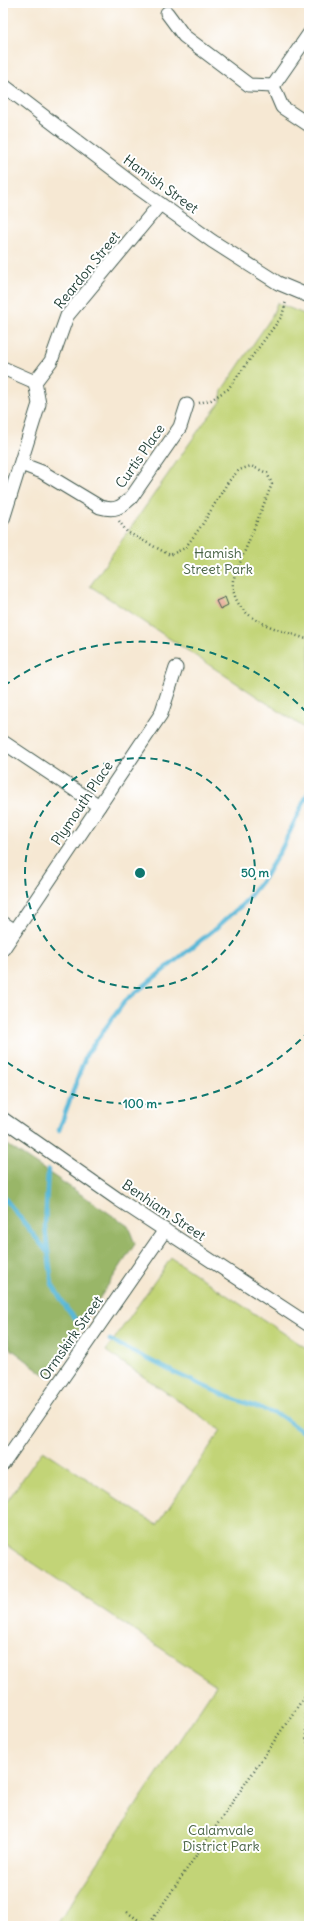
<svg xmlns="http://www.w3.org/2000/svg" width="312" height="1929" font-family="Delius,sans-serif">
<rect width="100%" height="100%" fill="#fff"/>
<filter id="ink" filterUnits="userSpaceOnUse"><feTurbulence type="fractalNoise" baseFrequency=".025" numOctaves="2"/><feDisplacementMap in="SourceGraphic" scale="8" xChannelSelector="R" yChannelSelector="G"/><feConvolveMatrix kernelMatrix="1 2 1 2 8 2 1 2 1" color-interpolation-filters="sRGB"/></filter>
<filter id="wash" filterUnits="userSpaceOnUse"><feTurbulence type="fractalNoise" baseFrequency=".012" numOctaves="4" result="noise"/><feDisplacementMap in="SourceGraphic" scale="16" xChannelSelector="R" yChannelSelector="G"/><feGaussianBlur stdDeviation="0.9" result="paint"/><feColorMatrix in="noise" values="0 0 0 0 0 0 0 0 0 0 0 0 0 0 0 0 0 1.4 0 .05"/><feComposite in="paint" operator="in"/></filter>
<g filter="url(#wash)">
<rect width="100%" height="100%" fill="#f6e8d3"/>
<g fill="#c2d477" stroke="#708856">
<polygon points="277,303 309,316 309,731 90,586 203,424 220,403 222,390 271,318"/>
<polygon points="171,1258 309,1350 309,1926 56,1926 216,1685 3,1543 3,1507 43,1450 157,1525 221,1430 106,1351"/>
</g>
<polygon fill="#99b668" stroke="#5c7a4e" points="3,1142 128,1226 135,1244 48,1377 10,1348 3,1322"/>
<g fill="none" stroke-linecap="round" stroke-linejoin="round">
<g stroke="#59b8d8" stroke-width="4.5">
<polyline points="59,1130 86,1055 125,1001 216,928 243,904 264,878 282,848 309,791"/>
<polyline points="48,1170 45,1226 52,1284 67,1309 81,1326"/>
<polyline points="3,1196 48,1253"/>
<polyline points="110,1340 175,1373 226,1396 281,1416 309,1437"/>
</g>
</g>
<g id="blocks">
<polygon fill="#e19e85" points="225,597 228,605 220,609 216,601"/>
</g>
</g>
<g filter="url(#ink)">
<use href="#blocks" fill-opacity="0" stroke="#3f574c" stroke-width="1"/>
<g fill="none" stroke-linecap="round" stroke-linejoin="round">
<defs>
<g id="minor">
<polyline points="167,13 184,36 249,85 273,86 282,107 309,125"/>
<polyline points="3,85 134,185 212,241 278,283 309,296"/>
<polyline points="273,86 309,34"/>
<polyline points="3,368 35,382"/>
<path d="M21 464 42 472 100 507C115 511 120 508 131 498L180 427 187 405"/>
<polyline points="3,519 39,404 35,382 51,361 67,316 160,204"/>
<polyline points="3,742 99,806"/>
<polyline points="3,923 15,931"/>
<polyline points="3,949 161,714 176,668"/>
<polyline points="3,1119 119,1200 309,1325"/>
<polyline points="3,1464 165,1230"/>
</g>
</defs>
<use href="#minor" stroke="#3f574c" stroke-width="15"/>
<g stroke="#3f574c" stroke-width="2.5" stroke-dasharray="1 3" stroke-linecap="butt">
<polyline points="199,403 211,400 228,389 282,316 286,301"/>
<path d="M119 521 127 532 170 555 185 548 202 525 228 482 239 470 251 466 267 473 272 484 233 580C230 621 280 629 309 640"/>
<polyline points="306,1694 306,1736 309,1750"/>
<polyline points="127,1912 147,1926"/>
<polyline points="148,1926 309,1690"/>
<polyline points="205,1926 227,1921 246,1926"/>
</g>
<use href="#minor" stroke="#fff" stroke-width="13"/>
</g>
</g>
<g fill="none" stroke="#0f766e" stroke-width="2" stroke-dasharray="7 5">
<circle cx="140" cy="873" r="115"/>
<path d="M309 1031A231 231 0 0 1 4 1060M4 686A231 231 0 0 1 309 715"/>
</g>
<g text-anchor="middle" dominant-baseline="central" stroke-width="4" stroke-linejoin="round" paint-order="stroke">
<g font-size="14" fill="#1f3d34" stroke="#fff">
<text transform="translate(161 184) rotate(36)">Hamish Street</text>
<text transform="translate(87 270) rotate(-51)">Reardon Street</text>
<text transform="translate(140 456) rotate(-55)">Curtis Place</text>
<text transform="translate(82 803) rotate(-56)">Plymouth Place</text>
<text transform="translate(164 1210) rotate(34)">Benhiam Street</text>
<text transform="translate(71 1338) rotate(-55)">Ormskirk Street</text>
</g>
<g font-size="14" fill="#486345" stroke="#fff">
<text x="218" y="553">Hamish<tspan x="218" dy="16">Street Park</tspan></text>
<text x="221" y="1830">Calamvale<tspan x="221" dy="16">District Park</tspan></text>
</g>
</g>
<circle cx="140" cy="873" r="6" fill="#0f766e" stroke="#fff" stroke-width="2"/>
<g font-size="12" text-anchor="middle" font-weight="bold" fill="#0f766e" stroke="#fff" stroke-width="4" stroke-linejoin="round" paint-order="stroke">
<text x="255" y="877">50 m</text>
<text x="140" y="1108">100 m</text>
</g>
<rect width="312" height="1929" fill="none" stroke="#fff" stroke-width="16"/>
</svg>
